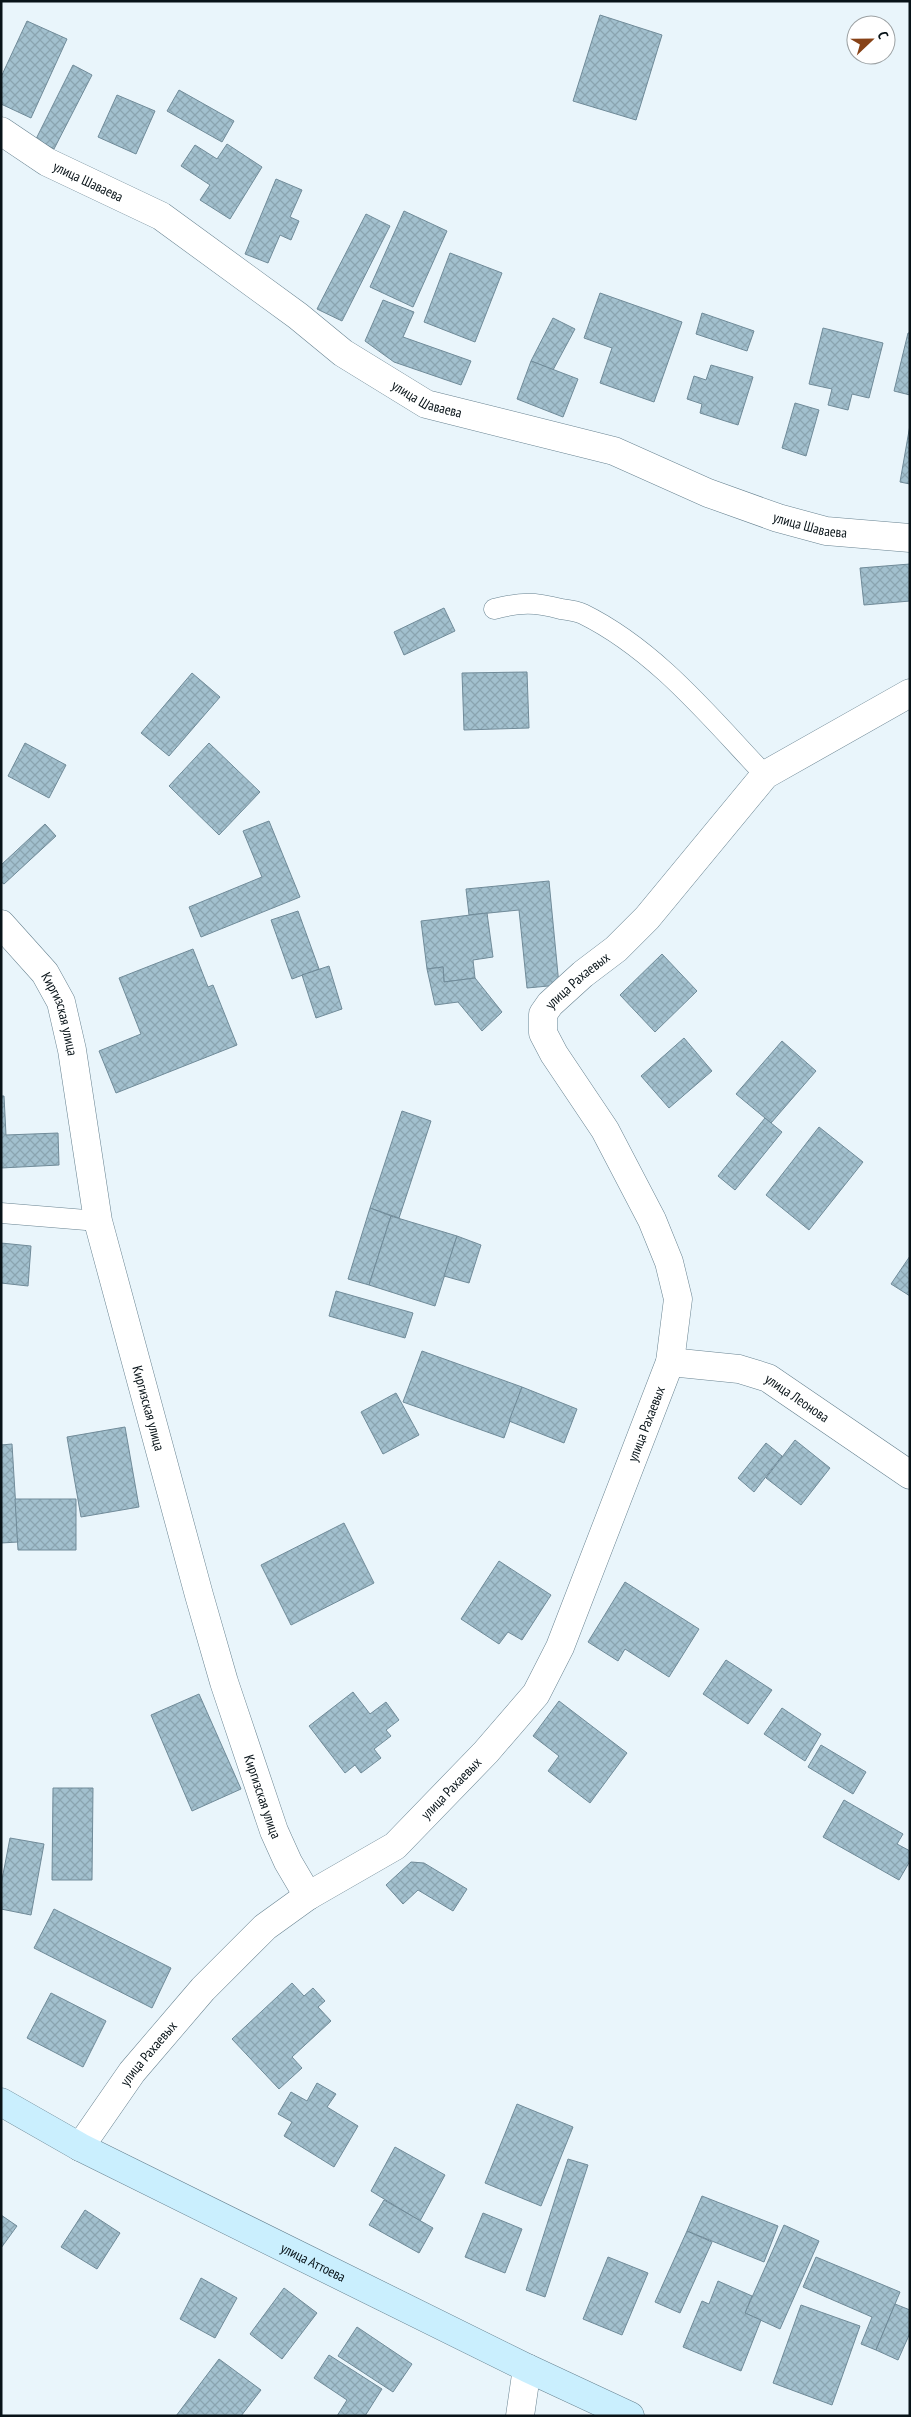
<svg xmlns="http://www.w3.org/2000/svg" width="911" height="2417" font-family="'PT Sans Narrow',sans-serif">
<defs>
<pattern id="building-cross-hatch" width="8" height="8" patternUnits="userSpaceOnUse" patternTransform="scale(1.25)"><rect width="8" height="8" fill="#a2c0ce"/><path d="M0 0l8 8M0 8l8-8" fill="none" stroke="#8aa4b0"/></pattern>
</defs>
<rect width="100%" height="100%" fill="#e9f5fb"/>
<g fill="url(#building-cross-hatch)" stroke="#708b99">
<polygon points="600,15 662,35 636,120 573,101"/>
<polygon points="27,21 67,39 31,118 1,104 1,77"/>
<polygon points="73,65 92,75 54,149 36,139"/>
<polygon points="179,90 234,121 222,142 167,111"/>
<polygon points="117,95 155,111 136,154 98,137"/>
<polygon points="227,144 262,167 230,219 200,200 210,185 181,166 195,145 217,159"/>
<polygon points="276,179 302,190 290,217 299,221 291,240 280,235 268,263 245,254"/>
<polygon points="404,211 447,231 413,307 370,287"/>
<polygon points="366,214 390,226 342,321 317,309"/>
<polygon points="450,253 502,273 475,342 424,322"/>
<polygon points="600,293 682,322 654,402 600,383 612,348 584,338"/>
<polygon points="383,300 414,312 403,337 471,361 461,385 394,362 365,341"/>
<polygon points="702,313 754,331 747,351 696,334"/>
<polygon points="553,318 575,329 553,370 531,361"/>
<polygon points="823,328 883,343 869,398 852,394 848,410 828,405 832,389 809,384"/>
<polygon points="908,333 910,333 910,395 894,391"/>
<polygon points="531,361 578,379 563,417 517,399"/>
<polygon points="711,365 753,377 738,425 700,413 702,404 687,399 694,376 706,380"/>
<polygon points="795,403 819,410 806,456 782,448"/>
<polygon points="910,425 910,484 900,482"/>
<polygon points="910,564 910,601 864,605 860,568"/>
<polygon points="444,608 455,631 404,655 394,632"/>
<polygon points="527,672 529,728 464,730 462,673"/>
<polygon points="192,673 220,697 169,756 141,733"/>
<polygon points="25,743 66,765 49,798 8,776"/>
<polygon points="209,743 260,792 219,835 169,786"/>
<polygon points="269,821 300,897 201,937 189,907 262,877 243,831"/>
<polygon points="45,824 56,836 4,884 1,882 1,865"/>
<polygon points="549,881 559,985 527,988 519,910 469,915 466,889"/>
<polygon points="298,911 319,969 292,979 271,920"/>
<polygon points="487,913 493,957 473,960 475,978 444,982 443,967 427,969 421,921"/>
<polygon points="193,949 208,987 213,985 237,1045 116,1093 99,1051 141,1034 119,978"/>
<polygon points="662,954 697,991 655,1032 620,995"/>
<polygon points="329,966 342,1009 316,1018 302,975"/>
<polygon points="443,967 444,982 475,978 502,1012 482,1031 458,1002 435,1005 427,969"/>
<polygon points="684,1038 712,1071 669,1108 641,1076"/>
<polygon points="782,1041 816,1071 771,1123 736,1094"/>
<polygon points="1,1096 4,1096 6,1135 58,1133 59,1165 1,1168"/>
<polygon points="402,1111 431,1121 399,1218 370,1208"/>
<polygon points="765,1118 782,1132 735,1190 718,1176"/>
<polygon points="819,1127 863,1162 809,1230 766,1195"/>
<polygon points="370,1208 391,1216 369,1285 348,1279"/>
<polygon points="391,1216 457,1236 435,1306 369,1285"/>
<polygon points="457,1236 481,1245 469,1283 444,1276"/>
<polygon points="1,1243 31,1246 28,1286 1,1283"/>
<polygon points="910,1256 910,1296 891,1284"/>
<polygon points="336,1291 413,1313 405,1338 329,1316"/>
<polygon points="422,1351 522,1387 504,1438 403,1402"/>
<polygon points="522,1387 577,1409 564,1443 509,1421"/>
<polygon points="396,1393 419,1435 383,1454 361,1412"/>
<polygon points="125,1427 139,1507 81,1517 67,1437"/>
<polygon points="795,1440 830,1468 801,1505 766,1478"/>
<polygon points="766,1443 782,1456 754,1492 738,1478"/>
<polygon points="12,1444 18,1542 1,1543 1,1445"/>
<polygon points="15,1499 76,1499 76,1550 18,1550"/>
<polygon points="344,1523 374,1583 291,1625 261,1565"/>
<polygon points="499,1561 551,1595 522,1640 508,1632 499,1644 461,1619"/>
<polygon points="625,1582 699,1629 669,1677 625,1649 618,1661 588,1642"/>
<polygon points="726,1660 772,1690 748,1724 703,1694"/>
<polygon points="353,1692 370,1714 386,1702 399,1720 386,1730 391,1736 374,1749 381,1758 361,1773 355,1765 345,1773 309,1726"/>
<polygon points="199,1694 241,1789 192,1811 151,1715"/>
<polygon points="559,1701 627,1753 590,1803 548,1771 559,1756 533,1736"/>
<polygon points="782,1708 821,1734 805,1761 764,1734"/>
<polygon points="821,1745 866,1772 853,1794 808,1767"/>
<polygon points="53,1788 93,1788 92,1880 52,1880"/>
<polygon points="844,1800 903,1834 897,1844 910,1851 910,1861 899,1880 823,1837"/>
<polygon points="10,1838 44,1844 31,1915 1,1909 1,1885"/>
<polygon points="411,1862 424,1863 467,1889 453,1911 418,1890 403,1904 386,1885"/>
<polygon points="54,1909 171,1968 152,2008 34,1948"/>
<polygon points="292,1983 304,1996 313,1988 325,2001 318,2007 331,2021 292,2057 302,2068 279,2089 232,2039"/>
<polygon points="51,1993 106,2021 83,2067 27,2038"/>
<polygon points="317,2083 336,2094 327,2107 358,2126 334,2167 284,2136 292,2122 278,2114 291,2092 307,2101"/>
<polygon points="517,2104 573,2127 541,2206 485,2183"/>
<polygon points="395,2147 445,2175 420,2221 371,2191"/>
<polygon points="568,2159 588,2165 545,2297 526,2290"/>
<polygon points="702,2196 778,2226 764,2262 687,2231"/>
<polygon points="384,2200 433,2228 419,2253 369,2225"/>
<polygon points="85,2210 120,2233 97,2269 61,2247"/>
<polygon points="483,2213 522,2229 505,2273 465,2257"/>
<polygon points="1,2215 17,2226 1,2248"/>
<polygon points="784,2225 819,2241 780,2329 745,2313"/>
<polygon points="687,2231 712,2242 680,2313 655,2302"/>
<polygon points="608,2257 648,2273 622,2335 583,2319"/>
<polygon points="816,2257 900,2292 876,2350 861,2344 872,2317 803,2287"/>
<polygon points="201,2278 237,2298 215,2338 180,2319"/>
<polygon points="718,2281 752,2296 745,2313 761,2320 741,2371 683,2347 702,2301 709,2304"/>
<polygon points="284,2288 317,2313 282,2359 250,2334"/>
<polygon points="895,2304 910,2310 910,2333 898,2360 876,2350"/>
<polygon points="801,2305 860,2326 832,2405 773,2383"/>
<polygon points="357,2327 412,2364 393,2392 338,2356"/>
<polygon points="329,2355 382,2389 365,2416 337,2416 347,2400 314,2378"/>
<polygon points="219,2359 261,2390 241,2416 176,2416"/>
</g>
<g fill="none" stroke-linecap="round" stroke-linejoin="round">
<defs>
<g id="lane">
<path d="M494 609C521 602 535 602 561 609 569 610 577 611 583 614 656 650 710 717 765 775"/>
<polyline points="1,1213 98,1221"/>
</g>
<g id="street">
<path id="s1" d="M1 131 47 162 161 216 298 316 343 353 426 404 614 451 708 493 778 518 826 531 910 538"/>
<path id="s2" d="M1 924 45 973 61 1002 72 1050 98 1221 199 1595 224 1682 274 1831 288 1862 308 1896"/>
<path id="s3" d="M670 1362 739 1369 768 1378 910 1475"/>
<path id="s4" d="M80 2147 132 2072 203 1989 265 1927 308 1896 395 1846 486 1752 536 1694 560 1647 670 1362 678 1299 669 1262 652 1220 605 1130 554 1054 543 1033V1014L550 1004 583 974 616 949 647 918 765 775 910 693"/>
<polyline points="520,2416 527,2368"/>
</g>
<g id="secondary">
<path id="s5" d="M1 2102 80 2147 527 2368 630 2416"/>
</g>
</defs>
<use href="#lane" stroke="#688391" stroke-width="21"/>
<use href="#street" stroke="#688391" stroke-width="29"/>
<use href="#secondary" stroke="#688391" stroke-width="29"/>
<use href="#lane" stroke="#fff" stroke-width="20"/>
<use href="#street" stroke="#fff" stroke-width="28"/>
<use href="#secondary" stroke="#caeffe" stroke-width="28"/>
</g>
<g text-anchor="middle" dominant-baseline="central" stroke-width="4.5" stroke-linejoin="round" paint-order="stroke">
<g font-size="14" fill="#081318" stroke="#fff">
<text stroke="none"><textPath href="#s1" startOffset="101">улица Шаваева</textPath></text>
<text stroke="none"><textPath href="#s1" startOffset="506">улица Шаваева</textPath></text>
<text stroke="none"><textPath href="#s1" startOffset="911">улица Шаваева</textPath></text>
<text stroke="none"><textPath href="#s4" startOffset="1438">улица Рахаевых</textPath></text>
<text stroke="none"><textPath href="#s2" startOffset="110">Киргизская улица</textPath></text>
<text stroke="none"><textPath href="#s3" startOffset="135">улица Леонова</textPath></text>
<text stroke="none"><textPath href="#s2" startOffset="515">Киргизская улица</textPath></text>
<text stroke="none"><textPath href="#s4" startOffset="941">улица Рахаевых</textPath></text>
<text stroke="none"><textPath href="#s4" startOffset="522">улица Рахаевых</textPath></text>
<text stroke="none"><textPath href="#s2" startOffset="920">Киргизская улица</textPath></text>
<text stroke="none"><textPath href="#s4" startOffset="116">улица Рахаевых</textPath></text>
<text stroke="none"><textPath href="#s5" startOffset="351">улица Аттоева</textPath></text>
</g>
</g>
<rect width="911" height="2417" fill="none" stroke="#081318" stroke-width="5"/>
<g transform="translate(871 40) rotate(68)"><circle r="24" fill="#ffffff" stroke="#9ca1a3"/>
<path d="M0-4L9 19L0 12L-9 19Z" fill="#874217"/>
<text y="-8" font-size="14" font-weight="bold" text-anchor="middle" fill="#081318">С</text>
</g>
</svg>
